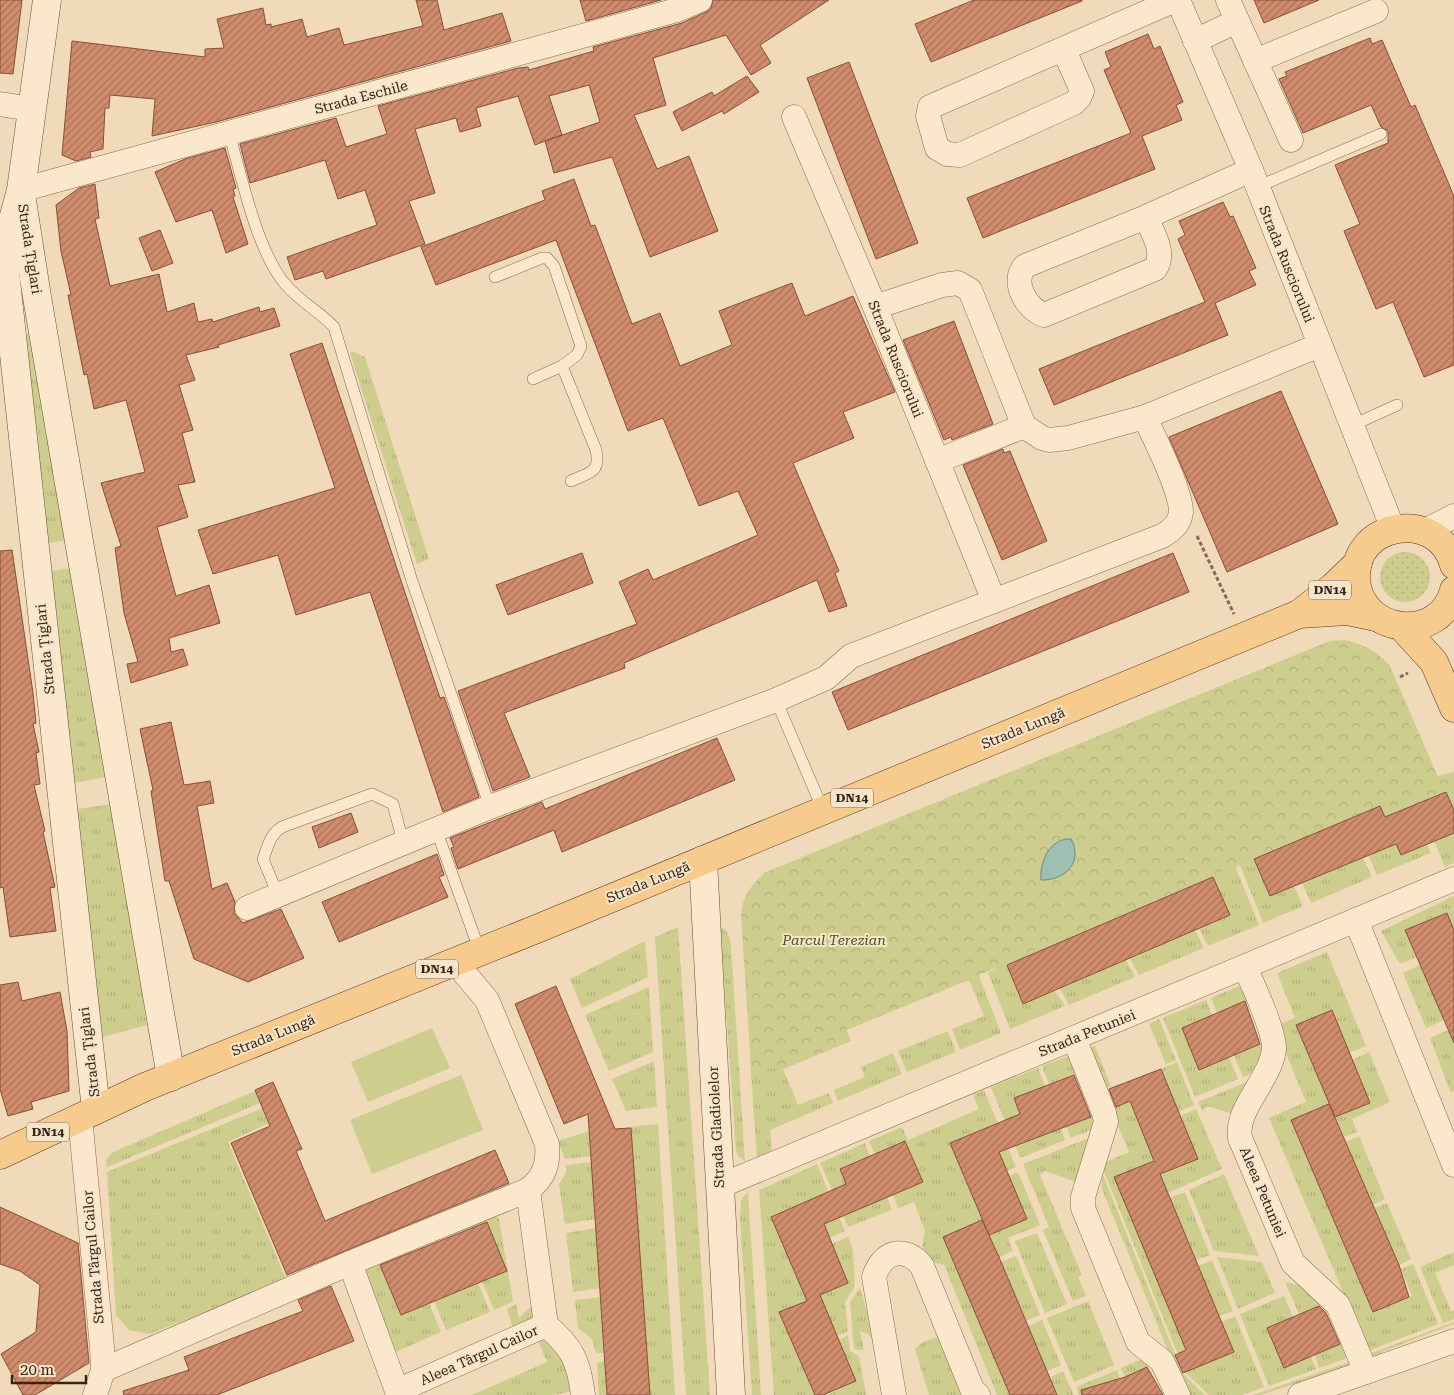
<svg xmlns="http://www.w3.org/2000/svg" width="1454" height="1395" font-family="'Roboto Serif',serif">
<defs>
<pattern id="grass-tufts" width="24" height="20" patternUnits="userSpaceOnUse" patternTransform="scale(1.25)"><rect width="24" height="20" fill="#cdce8d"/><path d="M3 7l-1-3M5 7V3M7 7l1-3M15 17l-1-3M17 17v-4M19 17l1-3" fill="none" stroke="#b1b179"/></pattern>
<pattern id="park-crowns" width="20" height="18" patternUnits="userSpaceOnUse" patternTransform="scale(1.25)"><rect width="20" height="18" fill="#cdce8d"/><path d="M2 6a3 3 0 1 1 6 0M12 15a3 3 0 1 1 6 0" fill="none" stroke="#b1b179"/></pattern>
<pattern id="garden-dots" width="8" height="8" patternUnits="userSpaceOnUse" patternTransform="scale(1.25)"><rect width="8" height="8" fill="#cdce8d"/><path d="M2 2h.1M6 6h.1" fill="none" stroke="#b1b179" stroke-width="1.8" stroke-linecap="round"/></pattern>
<pattern id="building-hatch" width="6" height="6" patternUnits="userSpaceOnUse" patternTransform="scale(1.25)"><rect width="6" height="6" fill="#d08c6c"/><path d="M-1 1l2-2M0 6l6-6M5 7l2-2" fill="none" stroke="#aa7258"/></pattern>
</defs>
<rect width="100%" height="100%" fill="#f0dab9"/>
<g fill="url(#grass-tufts)">
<polygon points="36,333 69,540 39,544 14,336"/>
<polygon points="353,352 365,357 429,559 417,564 350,353"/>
<polygon points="74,568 107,777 68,784 43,572"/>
<polygon points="1454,772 1454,810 1446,792 1385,817 1380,807 1254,858 1270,896 1294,886 1303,906 1263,923 1226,830"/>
<polygon points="112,804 147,1025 99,1038 71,810"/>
<polygon points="1221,831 1259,925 1208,946 1199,929 1230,915 1213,877 1007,965 1023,1004 1055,991 1065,1006 1010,1029 988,973"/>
<polygon points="1454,833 1454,863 1445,867 1434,841"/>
<polygon points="1396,844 1401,855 1427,844 1431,853 1377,875 1368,855"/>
<polygon points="1363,858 1372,877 1311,903 1302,883"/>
<polygon points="1454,896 1454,930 1446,913 1406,930 1417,957 1400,964 1381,931"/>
<path d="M720 926C729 932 730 937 731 947L745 1161 738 1156 736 1150Z"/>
<polygon points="678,927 710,1395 686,1395 655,937"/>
<polygon points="1195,930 1204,948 1139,975 1130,959"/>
<polygon points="645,941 648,977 582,1008 570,979"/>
<polygon points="1327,952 1366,1046 1349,1053 1330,1104 1291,1121 1373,1312 1412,1296 1401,1269 1413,1264 1438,1324 1368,1351 1269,1118 1306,1102 1275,1026 1295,1018 1277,973"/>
<polygon points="972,958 1001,1033 960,1050 952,1029 984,1016 969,980 846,1030 851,1041 783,1069 798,1105 829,1093 833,1103 770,1130 772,1152 757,1158 750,1058"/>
<polygon points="1126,960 1135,977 1069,1005 1060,989"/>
<polygon points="1420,965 1444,1020 1426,1028 1403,973"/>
<polygon points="1244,984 1267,1041 1258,1071 1243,1077 1234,1055 1265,1042 1247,1001 1217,1013 1211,998"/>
<polygon points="649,987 653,1052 609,1071 585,1015"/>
<polygon points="1206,1000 1212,1015 1182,1028 1199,1069 1229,1057 1238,1079 1195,1097 1163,1018"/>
<polygon points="1159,1019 1176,1060 1166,1064 1149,1024"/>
<polygon points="1448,1030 1454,1043 1454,1091 1451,1093 1430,1038"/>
<polygon points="948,1031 956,1052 907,1072 898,1051"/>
<polygon points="1095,1046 1111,1086 1104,1089 1089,1048"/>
<polygon points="1369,1052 1390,1102 1352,1119 1357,1132 1344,1137 1335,1117 1370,1103 1352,1060"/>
<polygon points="893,1053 902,1074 838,1101 834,1090 865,1077 861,1067"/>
<polygon points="1074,1054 1098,1115 1096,1128 1071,1138 1066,1126 1097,1114 1080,1072 1049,1084 1042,1066"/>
<polygon points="654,1061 657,1107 626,1111 612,1079"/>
<polygon points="1177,1062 1194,1105 1179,1112 1161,1069"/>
<polygon points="1038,1068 1045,1086 1014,1099 1030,1140 1061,1128 1065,1140 1020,1158 991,1087"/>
<polygon points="1254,1079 1233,1114 1207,1106 1202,1111 1198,1102"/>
<polygon points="1123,1084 1154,1161 1115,1177 1194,1368 1234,1352 1221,1322 1235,1316 1264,1387 1242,1395 1209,1395 1185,1372 1102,1166 1106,1162 1129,1152 1104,1092"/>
<polygon points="984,1090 1016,1167 1006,1171 983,1220 943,1237 1010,1395 997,1395 944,1265 928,1261 922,1245 925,1231 914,1202 898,1208 893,1194 923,1182 906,1141 875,1154 869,1141 902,1127 908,1140 979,1109 973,1095"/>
<polygon points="255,1091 260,1103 107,1167 106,1160 113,1152"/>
<polygon points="263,1108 269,1123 228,1142 287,1281 149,1334 129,1330 116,1315 107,1172"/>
<polygon points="1196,1109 1222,1169 1168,1193 1160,1174 1198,1159 1180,1116"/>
<polygon points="658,1124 675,1395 650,1395 631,1128 610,1129"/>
<polygon points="589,1131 591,1156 565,1159 558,1141"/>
<polygon points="1094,1136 1079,1183 1045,1171 1040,1175 1082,1275 1078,1277 1086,1296 1073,1301 1043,1230 1049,1227 1023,1164"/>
<polygon points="1359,1136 1385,1199 1373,1205 1346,1142"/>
<polygon points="865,1143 870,1156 840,1169 857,1209 887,1197 892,1210 848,1227 820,1163"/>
<polygon points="591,1162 595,1219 565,1224 559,1184 566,1173 566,1165"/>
<polygon points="817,1164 845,1231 829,1238 812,1199 771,1217 807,1301 780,1313 815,1395 774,1395 759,1190"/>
<polygon points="1101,1170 1183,1374 1205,1395 1186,1395 1102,1189"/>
<polygon points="1018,1172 1040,1225 1008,1238 1013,1251 999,1257 989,1235 1027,1219 1009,1176"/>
<polygon points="1224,1174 1259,1256 1214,1251 1189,1190"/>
<polygon points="748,1192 761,1395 752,1395 740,1220 741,1200"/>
<polygon points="1185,1192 1210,1255 1196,1260 1170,1198"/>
<polygon points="1387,1203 1411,1259 1399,1265 1374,1208"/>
<polygon points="494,1215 499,1219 513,1302 494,1310 482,1281 507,1271 490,1229 465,1239 460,1229"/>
<polygon points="596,1228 600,1288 573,1292 566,1233"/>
<polygon points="1037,1233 1067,1304 1045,1313 1015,1241"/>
<polygon points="848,1237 853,1250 855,1286 845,1302 848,1331 837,1336 820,1295 848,1283 832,1244"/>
<polygon points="409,1250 413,1261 383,1273 401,1315 429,1303 441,1332 391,1354 362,1270"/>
<polygon points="1454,1252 1454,1265 1435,1273 1451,1311 1454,1310 1454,1319 1443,1323 1420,1267"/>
<polygon points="1016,1256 1040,1315 1026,1321 1001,1262"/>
<polygon points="1217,1257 1262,1262 1275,1293 1238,1309"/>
<polygon points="1212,1260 1233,1311 1219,1316 1198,1266"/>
<path d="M1285 1282C1335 1291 1334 1316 1351 1357L1319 1368 1315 1355 1341 1343 1325 1304 1299 1314Z"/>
<polygon points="478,1283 490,1312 446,1330 434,1301"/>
<polygon points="860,1288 876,1343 868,1334 860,1331 864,1350 854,1349 850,1302"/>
<polygon points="1284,1296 1293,1317 1267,1328 1284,1368 1311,1357 1316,1369 1269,1386 1240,1314"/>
<polygon points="601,1297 605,1353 596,1353 592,1339 578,1328 575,1300"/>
<polygon points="1088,1301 1114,1365 1074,1382 1047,1318"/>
<path d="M535 1303C533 1322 529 1321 513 1328L507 1309 516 1304 519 1318Z"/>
<polygon points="1042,1320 1061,1365 1047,1371 1028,1326"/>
<polygon points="1454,1322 1454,1324 1381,1352 1383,1361 1377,1361 1369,1354"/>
<polygon points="848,1335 850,1351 859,1356 866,1395 827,1395 856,1381 839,1340"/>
<polygon points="937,1337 943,1339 967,1395 929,1395 915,1349 923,1342"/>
<polygon points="546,1340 562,1351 572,1391 554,1395 472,1395 547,1362 538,1341"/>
<polygon points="1144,1358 1153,1365 1125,1377 1121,1368"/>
<polygon points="605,1361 607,1395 599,1395 597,1363"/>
<polygon points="1352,1361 1351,1365 1261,1395 1253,1395"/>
<polygon points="1117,1370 1120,1379 1095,1395 1079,1395 1076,1387"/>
<polygon points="1063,1371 1074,1395 1057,1395 1050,1377"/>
</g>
<path fill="url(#park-crowns)" d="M1345 640C1365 645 1377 651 1390 666L1438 777 1454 772V788L1385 817 1380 807C1202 880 1025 957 846 1030L851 1041 783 1069 751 1068 741 915C743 895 751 885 766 872L1330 641Z"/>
<circle fill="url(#garden-dots)" cx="1405" cy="577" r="25"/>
<g fill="#cdce8d">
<polygon points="432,1028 450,1068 368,1102 351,1062"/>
<polygon points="461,1075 483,1130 372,1174 350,1120"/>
</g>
<path fill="#9ec0b2" stroke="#668d7f" d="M1066 839H1071C1084 862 1064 881 1041 880 1040 863 1047 843 1066 839Z"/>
<g fill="url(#building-hatch)" stroke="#874f38" fill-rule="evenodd">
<polygon points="0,0 22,0 13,74 0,73"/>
<polygon points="416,0 437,0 444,30 502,13 511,41 216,122 152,136 155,99 110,95 109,108 105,108 103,149 90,152 91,157 76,161 62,155 72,41 205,57 205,49 224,48 217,19 263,8 266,25 271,24 271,27 302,19 307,37 339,28 344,45 423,26"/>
<polygon points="580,0 661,0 586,21"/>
<path d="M713 0H829L760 45 771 63 751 75 726 35 653 58 666 105 634 115 657 169 689 156 718 231 650 257 612 157 554 173 545 141 535 145 518 96 476 108 481 126 460 132 456 118 415 129 435 193 409 201 425 244 326 279 323 271 295 280 287 257 377 225 365 190 338 199 325 160 250 183 240 144 336 118 346 147 387 134 378 106 518 68 528 67 529 70 594 51 593 47 682 23 706 12 711 8ZM589 85 600 122 545 141 562 135 549 96Z"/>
<polygon points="974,0 1082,0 1082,1 931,62 915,24"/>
<polygon points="1254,0 1319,0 1264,23"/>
<polygon points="1148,34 1154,49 1160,46 1183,102 1176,105 1182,120 1142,136 1155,169 983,238 967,198 1131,133 1104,70 1111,67 1105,52"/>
<polygon points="1370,38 1372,44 1382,40 1411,107 1415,105 1454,196 1454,365 1424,377 1393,302 1376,309 1344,231 1360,224 1335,165 1388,143 1388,131 1381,127 1371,105 1303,133 1279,79 1287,76 1285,72"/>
<polygon points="849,62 918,243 876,259 807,78"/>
<polygon points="747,76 759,92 724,114 722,111 682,131 673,112 712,92 714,96"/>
<polygon points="225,148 236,188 233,189 235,196 233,197 248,244 226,253 212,210 176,222 155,172 185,159"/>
<polygon points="574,179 591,226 595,225 632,324 660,313 680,366 732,345 719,311 792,283 805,316 853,296 895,392 843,412 854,438 793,463 839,571 835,573 847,606 829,612 817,580 624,663 625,668 504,713 530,777 493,791 458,691 637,624 619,582 648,569 653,580 758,535 738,491 699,506 663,418 628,431 556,240 436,285 421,247 545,200 542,191"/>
<polygon points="95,184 99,218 95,219 110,286 159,274 167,312 194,303 198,322 212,319 213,322 259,307 260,312 274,308 280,326 218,345 219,347 186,355 195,380 179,385 193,430 182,433 195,482 178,485 188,517 157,527 176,596 209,585 220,623 169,638 171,652 183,649 188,665 131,683 127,664 138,662 124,613 115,548 121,546 101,483 145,472 126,400 94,409 87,374 84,375 68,295 71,295 61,251 56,205 79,188"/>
<polygon points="1223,202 1230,217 1233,216 1256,268 1249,271 1256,285 1215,303 1228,335 1054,405 1039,369 1205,302 1178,239 1185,235 1179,221"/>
<polygon points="160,230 173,263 152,271 139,238"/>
<polygon points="954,321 993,424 952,440 951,437 944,440 903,340"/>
<polygon points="322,343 440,698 444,697 479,797 443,812 370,592 296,615 278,555 213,574 198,530 335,488 290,354"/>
<polygon points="1281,391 1338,524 1227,572 1169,437"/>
<polygon points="1003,449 1004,453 1010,451 1047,541 1002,560 963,465"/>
<polygon points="12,550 33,693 36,723 33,724 39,752 36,753 40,784 34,785 45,831 43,832 55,887 50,888 56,931 10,937 3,887 0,888 0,551"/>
<polygon points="582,553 593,583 508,615 496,585"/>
<polygon points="1173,553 1189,592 848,730 832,692"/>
<polygon points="171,722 184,785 210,781 214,803 197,806 212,889 227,883 235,902 234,913 243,923 281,909 304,958 248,982 194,959 169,881 165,881 151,791 153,790 140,729"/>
<polygon points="717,738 735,780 562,852 554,830 458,869 451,848 454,847 450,838 542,802 545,809"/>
<polygon points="1446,792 1454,810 1454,833 1401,855 1396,844 1270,896 1254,859 1380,806 1385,817"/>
<polygon points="351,813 358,832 319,848 312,827"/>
<polygon points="437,854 444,875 439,877 448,897 339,942 322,902"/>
<polygon points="1213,877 1230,915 1023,1004 1007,965"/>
<polygon points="1447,913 1454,930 1454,1043 1405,930"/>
<polygon points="18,982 22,1001 60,992 67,1031 69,1091 31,1102 33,1109 8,1116 0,1089 0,985"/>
<polygon points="556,986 615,1129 631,1128 650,1395 607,1395 588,1114 564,1124 515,1004"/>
<polygon points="1245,1001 1260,1044 1199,1070 1182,1028"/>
<polygon points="1332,1010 1370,1103 1335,1117 1296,1025"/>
<polygon points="1161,1069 1198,1159 1160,1174 1234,1352 1183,1373 1175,1355 1186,1350 1114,1177 1154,1161 1130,1101 1116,1107 1109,1089"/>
<polygon points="1074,1075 1091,1117 999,1152 1027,1219 989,1235 950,1143 1020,1114 1014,1098"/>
<polygon points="273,1082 302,1149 296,1151 325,1221 495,1150 509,1183 287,1275 231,1143 270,1126 255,1090"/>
<polygon points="1329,1104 1399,1265 1409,1297 1373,1312 1291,1120"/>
<polygon points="905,1141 923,1182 824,1224 848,1283 820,1295 856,1381 823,1395 815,1395 779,1312 807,1301 771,1217 846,1184 840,1169"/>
<polygon points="0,1207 78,1243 89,1363 35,1395 23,1395 1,1354 36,1332 40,1285 20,1271 0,1264"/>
<polygon points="982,1220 999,1257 1057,1395 1010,1395 943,1237"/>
<polygon points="487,1222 507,1271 401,1315 380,1265"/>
<polygon points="331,1286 354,1341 217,1395 124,1395 123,1391 189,1370 184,1357 303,1311 298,1300"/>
<polygon points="1319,1306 1326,1313 1340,1344 1284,1368 1267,1328"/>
<polygon points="1147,1367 1163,1395 1082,1395 1081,1390 1125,1377"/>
</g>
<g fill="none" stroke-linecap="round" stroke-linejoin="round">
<defs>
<g id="lane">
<path d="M229 133C242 177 256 249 285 284 299 301 319 311 334 327L412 581 490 807"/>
<polyline points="1257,187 1381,134"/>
<polyline points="495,277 542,258 547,258 554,266 581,346 577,355 562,366"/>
<path d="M533 379 562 366 596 450C601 473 590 472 571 481"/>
<polyline points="1353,425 1397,405"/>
<polyline points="776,700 823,810"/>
<polyline points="436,829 480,952"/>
<path d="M278 895 263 859C268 847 270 834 282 827L372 794 393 804 403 842"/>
</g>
<g id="street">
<polyline points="1178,0 1251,170 1393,529"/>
<polyline points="1228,0 1291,140"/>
<polyline points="1195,41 1237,21"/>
<polyline points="1064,50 1082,91 1079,98 1074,103 960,155 947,154 937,148 928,116 930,107 1175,0"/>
<polyline points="1255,61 1376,11"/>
<polyline points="0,104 31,109"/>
<polyline points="794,117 875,307 994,601"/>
<polyline points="21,190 677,10 700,0"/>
<path d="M1146 217C1153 234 1166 253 1155 269L1044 315C1026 309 1011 281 1025 266L1146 217 1251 170"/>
<polyline points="875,307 942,285 958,283 970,290 1024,426 1042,438 1049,440 1068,438 1145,417 1320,345"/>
<polyline points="937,461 1024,426"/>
<polyline points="1425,531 1454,516"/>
<path d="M247 908 490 807 776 700 826 678 851 656 1162 536C1171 531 1180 524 1181 512 1181 490 1155 440 1145 417"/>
<polyline points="1356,920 1454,1165"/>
<path d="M455 962 487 1000 547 1144C549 1164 544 1178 528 1190L546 1325"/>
<path d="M1245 968C1253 984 1275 1033 1274 1049 1271 1079 1235 1109 1240 1138L1293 1263 1338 1305 1366 1372"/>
<polyline points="1074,1038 1104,1113 1106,1122 1083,1197 1083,1208 1138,1342 1162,1361 1178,1395"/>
<polyline points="80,1117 102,1347 103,1370 95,1395"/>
<polyline points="720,1186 1454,879"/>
<polyline points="350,1263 397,1391 546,1325"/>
<path d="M546 1325C572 1347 579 1361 583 1395"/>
<polyline points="103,1370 350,1263 528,1190"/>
<path d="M894 1395 874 1277C882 1252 904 1244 922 1266L972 1389 978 1395"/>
<polyline points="1300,1395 1454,1341"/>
</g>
<g id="secondary">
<polyline points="47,0 21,190 8,238 4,262 96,1110"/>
<polyline points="22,201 37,297 171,1077"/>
<polyline points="703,860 731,1395"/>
</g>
<g id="primary">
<path d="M1454 565C1439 508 1353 521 1356 579 1359 634 1440 645 1454 590"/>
<polyline points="1299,614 1347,611 1376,617"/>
<polyline points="1402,627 1434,662 1454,708"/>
<polyline points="0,1155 145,1087 539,928 1299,614 1333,587 1358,563"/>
</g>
</defs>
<use href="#lane" stroke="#876953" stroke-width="12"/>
<use href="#street" stroke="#876953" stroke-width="25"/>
<use href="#secondary" stroke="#684a37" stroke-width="29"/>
<use href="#primary" stroke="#533828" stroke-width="29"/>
<g stroke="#876953" stroke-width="3" stroke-dasharray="4 2.5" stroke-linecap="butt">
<polyline points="1197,536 1234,614"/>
<polyline points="1400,677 1408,673"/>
</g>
<use href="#lane" stroke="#fbe8cc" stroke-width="11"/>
<use href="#street" stroke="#fbe8cc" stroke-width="24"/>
<use href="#secondary" stroke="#fbe8cc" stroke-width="28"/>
<use href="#primary" stroke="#f7cb8d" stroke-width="28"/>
</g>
<g text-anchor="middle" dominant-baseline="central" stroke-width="4" stroke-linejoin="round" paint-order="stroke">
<g fill="#f7e5c9" stroke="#6f5e4e" stroke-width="1">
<rect x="1309" y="580.5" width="42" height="19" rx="4"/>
<rect x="831" y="788.5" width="42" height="19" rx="4"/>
<rect x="416" y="959.5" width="42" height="19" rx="4"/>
<rect x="27" y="1122.5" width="42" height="19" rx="4"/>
</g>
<g font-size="12" font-weight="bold" fill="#352419">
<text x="1330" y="590">DN14</text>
<text x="852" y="798">DN14</text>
<text x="437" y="969">DN14</text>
<text x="48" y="1132">DN14</text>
</g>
<g font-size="14" fill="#352419" stroke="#f7e5c9">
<text transform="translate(361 97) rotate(-15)">Strada Eschile</text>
<text transform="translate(30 249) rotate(81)">Strada Țiglari</text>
<text transform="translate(1287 264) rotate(68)">Strada Rusciorului</text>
<text transform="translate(896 359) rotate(68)">Strada Rusciorului</text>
<text transform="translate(45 649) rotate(-96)">Strada Țiglari</text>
<text transform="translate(1023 728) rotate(-22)">Strada Lungă</text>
<text transform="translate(648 882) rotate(-22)">Strada Lungă</text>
<text transform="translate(1087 1033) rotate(-22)">Strada Petuniei</text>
<text transform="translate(273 1035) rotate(-22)">Strada Lungă</text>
<text transform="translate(89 1052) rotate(-97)">Strada Țiglari</text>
<text transform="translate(716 1127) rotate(-93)">Strada Gladiolelor</text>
<text transform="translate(1263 1192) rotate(67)">Aleea Petuniei</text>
<text transform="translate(93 1257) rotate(-95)">Strada Târgul Cailor</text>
<text transform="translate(479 1355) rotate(-24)">Aleea Târgul Cailor</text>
</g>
<g font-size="14" font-style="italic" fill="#4b521f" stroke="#f7e5c9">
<text x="834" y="940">Parcul Terezian</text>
</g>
</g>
<path d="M12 1375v8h74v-8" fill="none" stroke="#352419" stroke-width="2.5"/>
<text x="20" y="1375" font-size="15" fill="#352419" stroke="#f7e5c9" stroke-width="4" paint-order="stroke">20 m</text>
</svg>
